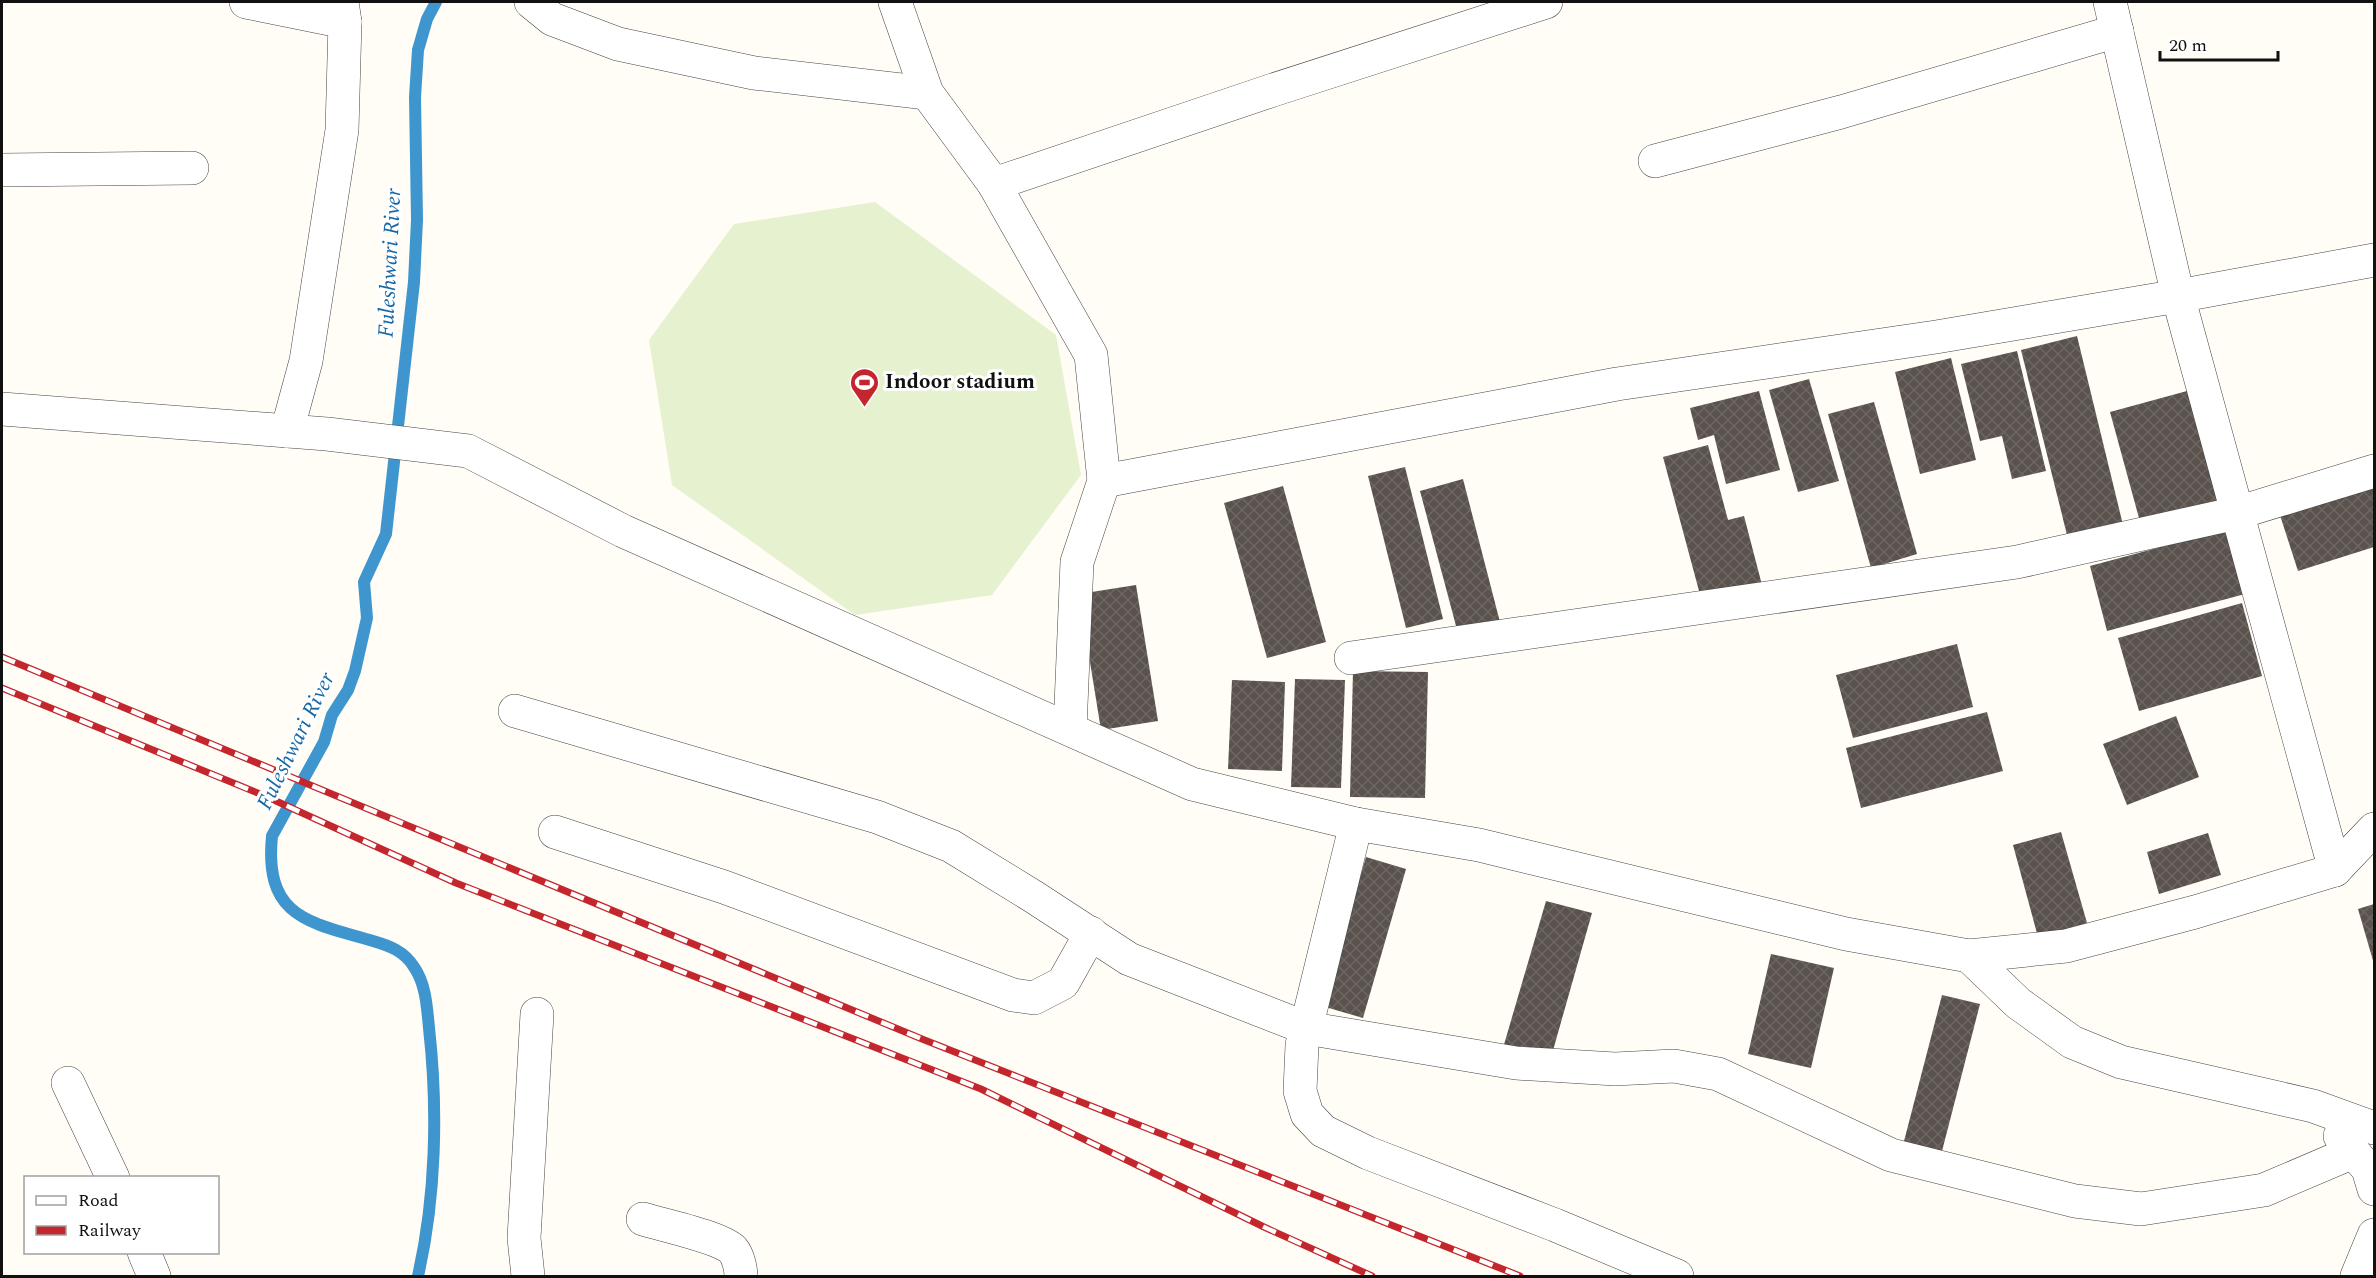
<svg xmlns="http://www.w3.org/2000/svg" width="2376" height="1278" font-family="Spectral,serif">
<defs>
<pattern id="building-cross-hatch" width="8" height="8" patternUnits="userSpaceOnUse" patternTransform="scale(1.5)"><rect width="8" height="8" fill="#5a524d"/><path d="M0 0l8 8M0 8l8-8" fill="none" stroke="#6d6662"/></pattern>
</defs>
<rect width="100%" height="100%" fill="#fffdf5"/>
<polygon fill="#e6f2cf" points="875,202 1056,335 1081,475 992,595 855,615 672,485 649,340 734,224"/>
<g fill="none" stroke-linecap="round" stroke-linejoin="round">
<path stroke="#3f96cf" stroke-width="12" d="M418 1276C436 1197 438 1109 429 1028 427 1008 426 984 414 967 404 951 390 946 373 941 309 922 264 918 272 836L324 742 332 715 348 690 355 671 367 618 364 582 386 534 414 282 417 220 415 97 418 50 427 19 436 2"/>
</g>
<g fill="url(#building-cross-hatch)">
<polygon points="2077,336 2124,529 2069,543 2021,350"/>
<polygon points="2017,351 2046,471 2012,479 2002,436 1980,441 1961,364"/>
<polygon points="1951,358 1976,460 1920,474 1895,372"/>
<polygon points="1809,379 1839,481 1798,492 1769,390"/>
<polygon points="1759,391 1780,470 1726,484 1714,435 1698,440 1690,408"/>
<polygon points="2187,391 2220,508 2142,529 2110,412"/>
<polygon points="1874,402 1917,554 1871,568 1828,414"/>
<polygon points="1708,445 1728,520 1744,516 1762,585 1702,602 1663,457"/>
<polygon points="1405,467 1443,619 1406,628 1368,476"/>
<polygon points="2374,478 2374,547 2298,571 2278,509"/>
<polygon points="1463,479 1501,626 1459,637 1420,491"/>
<polygon points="1283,486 1326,642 1267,658 1224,503"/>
<polygon points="2228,529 2245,594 2107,631 2090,566"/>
<polygon points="1136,585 1158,721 1101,730 1079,594"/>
<polygon points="2242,603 2262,676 2139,711 2118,638"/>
<polygon points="1957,644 1973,707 1853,738 1836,675"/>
<polygon points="1353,671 1428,672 1425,798 1350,797"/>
<polygon points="1295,679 1345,680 1341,788 1291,787"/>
<polygon points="1232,680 1285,682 1282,771 1228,769"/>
<polygon points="1987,712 2003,771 1861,808 1846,748"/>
<polygon points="2176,716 2199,777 2127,805 2103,744"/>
<polygon points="2061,832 2087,923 2038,937 2013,845"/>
<polygon points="2208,833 2221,875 2159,894 2147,852"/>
<polygon points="1366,857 1406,869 1363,1018 1322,1006"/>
<polygon points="1546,901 1592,913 1550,1061 1503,1048"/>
<polygon points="2374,904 2374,964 2358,909"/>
<polygon points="1771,954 1834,968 1811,1068 1748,1054"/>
<polygon points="1942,995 1980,1004 1941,1155 1903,1145"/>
</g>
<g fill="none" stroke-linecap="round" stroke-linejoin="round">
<defs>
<g id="minor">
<polyline points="246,2 345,22"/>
<polyline points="531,2 552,19 618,44 754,73 927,93"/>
<polyline points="895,2 927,93 994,184 1091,355 1104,481 1077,562 1070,729"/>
<polyline points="2110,2 2178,296 2335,870"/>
<polyline points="1655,161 1841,112 2117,31"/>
<polyline points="2,170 192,168"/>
<polyline points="994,184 1273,90 1546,2"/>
<polyline points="2,409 327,434 468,451 623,531 1192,784 1356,824 1479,845 1846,934 1969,956 2066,946 2195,912 2335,870 2374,829"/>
<polyline points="287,431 306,361 342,130 345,22 342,2"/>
<polyline points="1104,481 1617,384 1936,337 2178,296 2374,260"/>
<polyline points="1351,658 2017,562 2237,513 2374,471"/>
<polyline points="515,711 877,817 951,846 1034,897 1129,959 1306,1028 1516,1063 1615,1069 1674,1066 1718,1074 1891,1155 2075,1201 2141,1209 2264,1190 2353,1152"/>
<polyline points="1356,824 1302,1045 1300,1091 1307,1114 1323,1131 1368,1153 1555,1225 1677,1276"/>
<polyline points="555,832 724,887 1013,995 1034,998 1063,983 1091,933"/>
<polyline points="1969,956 2018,1003 2072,1042 2121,1062 2313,1106 2374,1128"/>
<polyline points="68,1083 113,1178"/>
<polyline points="2340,1136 2368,1169 2374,1189"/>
<path d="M643 1219C662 1225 720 1237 733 1250 738 1256 741 1269 741 1276"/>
<polyline points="144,1252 154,1276"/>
<polyline points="528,1276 524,1238 537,1014"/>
<polyline points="2357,1276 2374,1235"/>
</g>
</defs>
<use href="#minor" stroke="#444" stroke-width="34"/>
<use href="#minor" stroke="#fff" stroke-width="33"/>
<defs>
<g id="rail">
<polyline points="2,657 922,1039 1520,1276"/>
<polyline points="2,688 265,796 456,883 981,1089 1264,1227 1372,1276"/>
</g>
</defs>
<use href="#rail" stroke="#c4262e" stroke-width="7"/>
<use href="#rail" stroke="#fff" stroke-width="4.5" stroke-dasharray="14" stroke-linecap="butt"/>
</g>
<defs>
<symbol id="stadium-pin" viewBox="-11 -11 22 30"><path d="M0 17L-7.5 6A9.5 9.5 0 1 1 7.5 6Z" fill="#c4262e" stroke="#fff"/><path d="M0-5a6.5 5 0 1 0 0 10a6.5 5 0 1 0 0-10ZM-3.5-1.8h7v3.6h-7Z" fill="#fff"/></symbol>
</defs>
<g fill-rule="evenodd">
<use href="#stadium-pin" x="848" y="366" width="33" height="45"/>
</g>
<g text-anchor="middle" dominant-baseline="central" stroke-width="6" stroke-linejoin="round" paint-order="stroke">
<g font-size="21" font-weight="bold" fill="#111" stroke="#fff" text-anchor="start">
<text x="885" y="382">Indoor stadium</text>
</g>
<g font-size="22" font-style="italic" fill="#1768a6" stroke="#fff">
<text transform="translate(390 263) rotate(-87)">Fuleshwari River</text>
<text transform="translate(296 741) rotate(-64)">Fuleshwari River</text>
</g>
</g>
<rect width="2376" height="1278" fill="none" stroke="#111111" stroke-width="6"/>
<rect x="24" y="1176" width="195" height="78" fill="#ffffff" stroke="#a0a0a0" stroke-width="1.5"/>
<rect x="36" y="1196" width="30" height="9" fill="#ffffff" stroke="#a0a0a0" stroke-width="1.5"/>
<text x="78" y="1206" font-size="18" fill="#111111">Road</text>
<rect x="36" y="1226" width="30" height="9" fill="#c4262e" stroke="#a0a0a0" stroke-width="1.5"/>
<text x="78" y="1236" font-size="18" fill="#111111">Railway</text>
<path d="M2160 51v9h118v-9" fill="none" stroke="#111111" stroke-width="3"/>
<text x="2169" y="51" font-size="18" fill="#111111" stroke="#ffffff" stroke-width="4.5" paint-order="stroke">20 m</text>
</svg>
